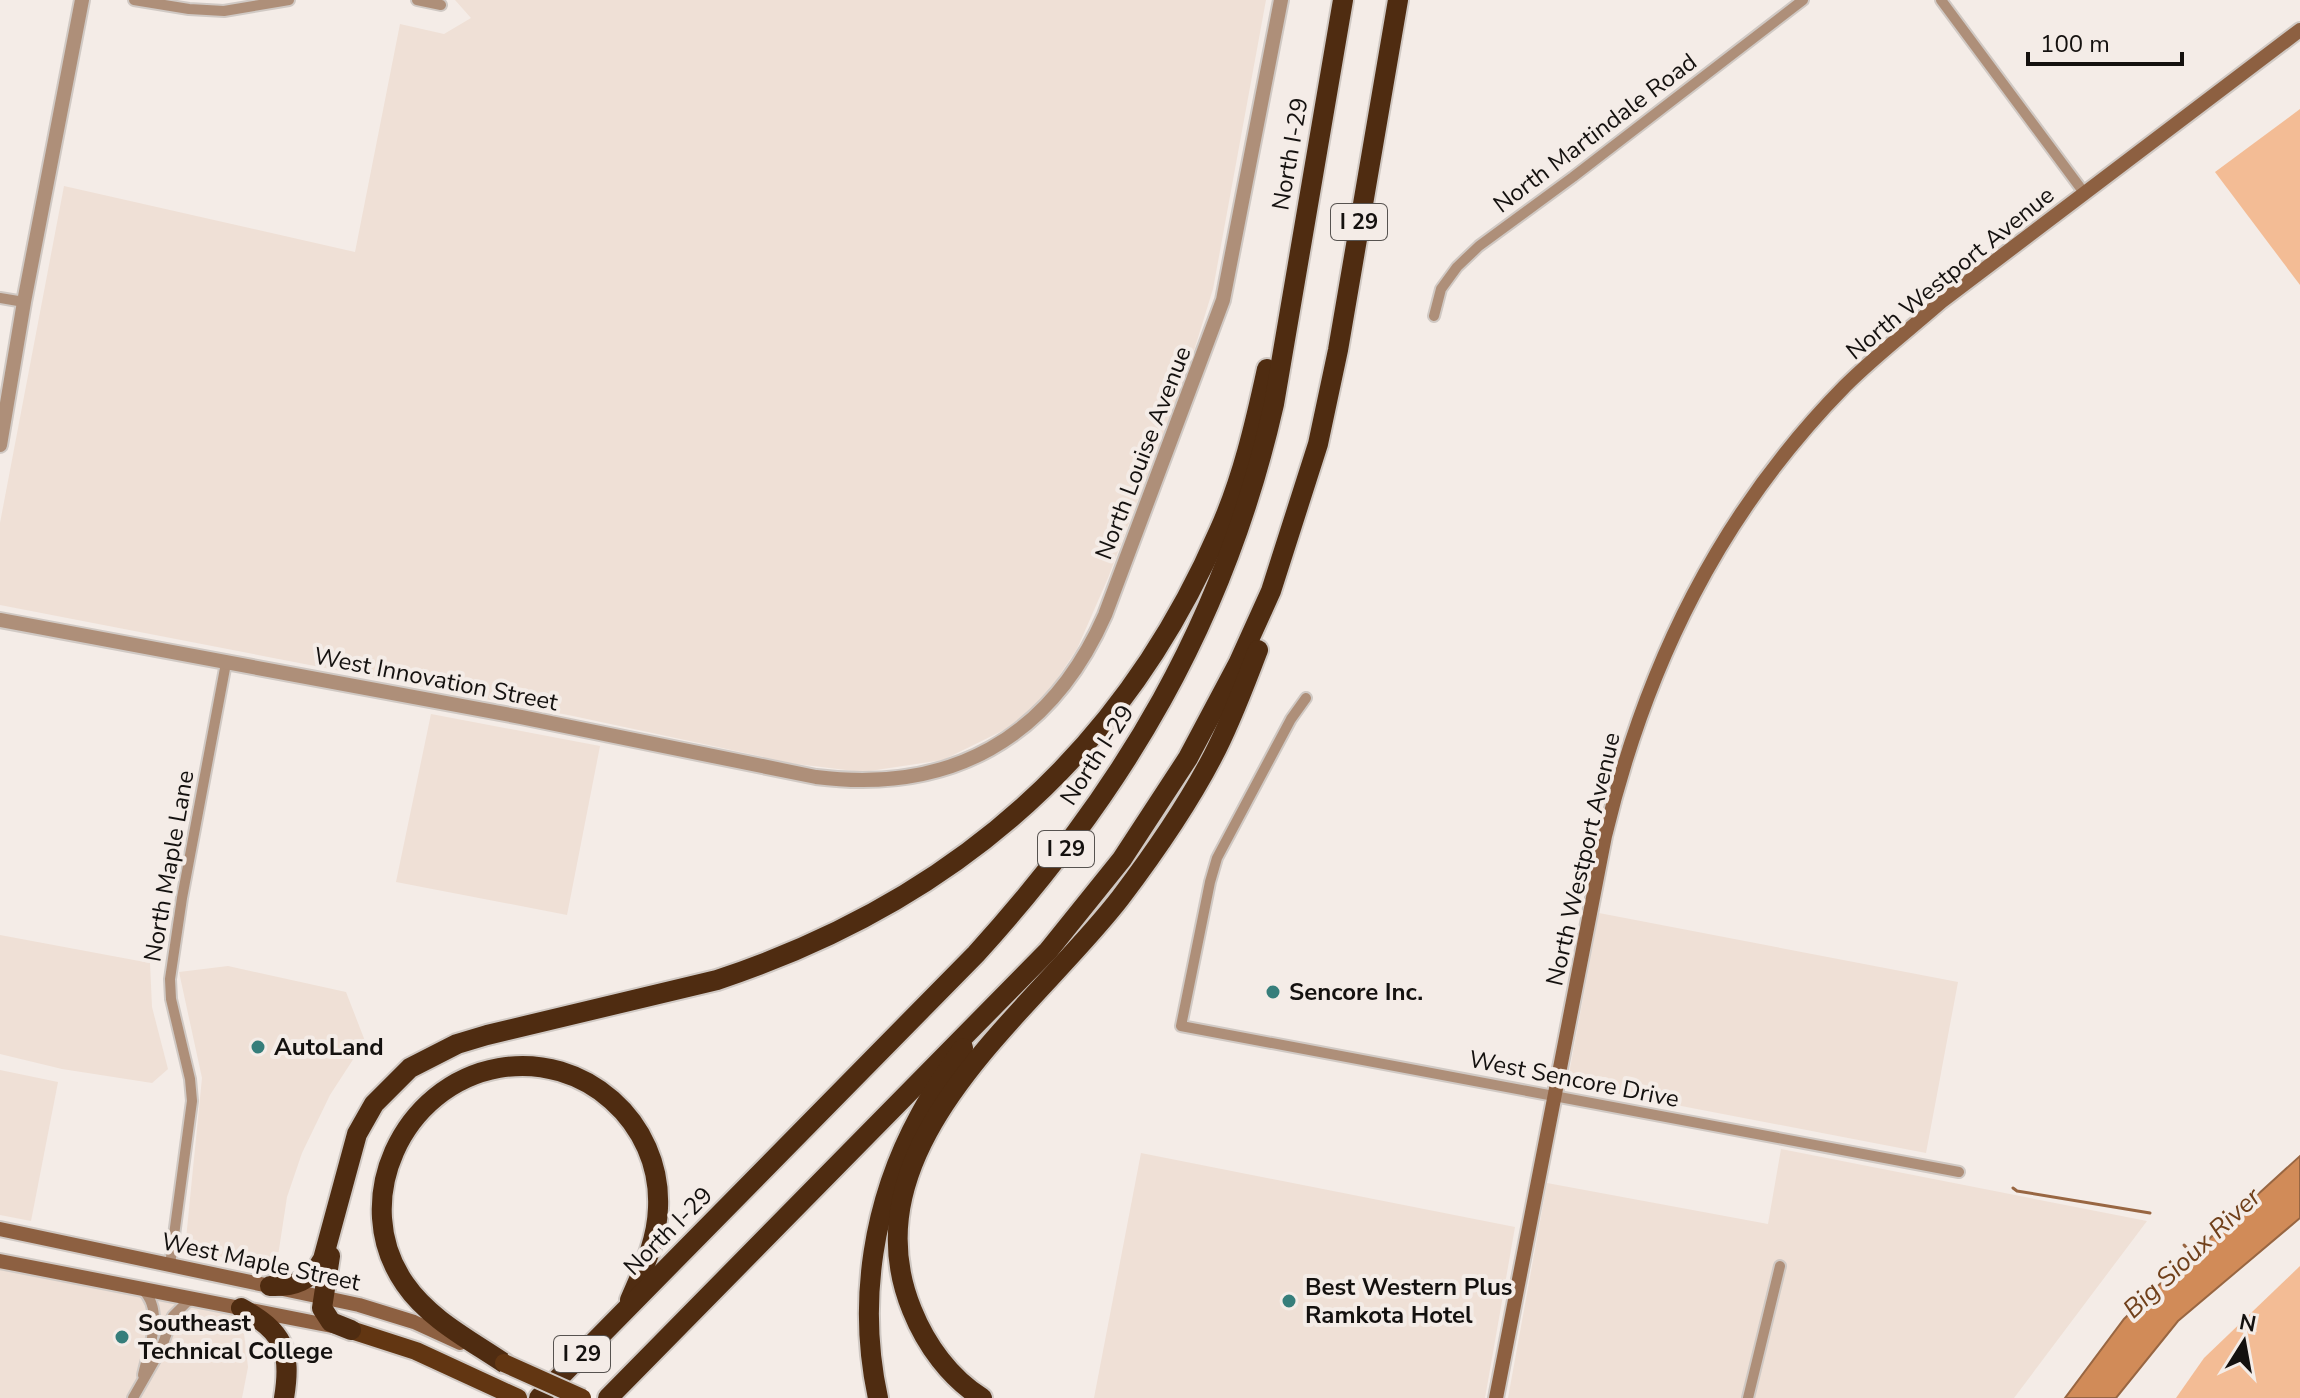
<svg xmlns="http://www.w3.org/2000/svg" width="2300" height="1398" font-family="'Nunito Sans',sans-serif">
<rect width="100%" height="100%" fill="#f4ece7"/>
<g fill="#efe0d6">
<polygon points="455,0 1266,0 1213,289 1188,370 1108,578 1077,649 1043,700 1006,729 943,760 863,772 796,764 573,716 0,605 0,523 64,186 355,252 400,24 444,34 471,18"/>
<polygon points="431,714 600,746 567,915 396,882"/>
<polygon points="1599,913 1958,982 1926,1153 1567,1084"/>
<polygon points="0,935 150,963 152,1007 168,1069 152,1083 62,1069 0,1054"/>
<polygon points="228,966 346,992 365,1041 330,1095 302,1153 287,1197 276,1269 185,1249 202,1078 179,972"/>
<polygon points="0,1070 58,1082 31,1221 0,1215"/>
<polygon points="1781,1149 2147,1221 2014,1398 1508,1398 1547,1183 1768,1224"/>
<polygon points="1141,1153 1515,1227 1485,1398 1094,1398"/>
<polygon points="0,1261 241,1308 248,1367 242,1398 0,1398"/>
</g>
<g fill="#f3bc95">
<polygon points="2300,109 2300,285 2215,172"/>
<polygon points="2300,1266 2300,1398 2176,1398 2204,1358"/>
</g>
<polygon fill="#d18b58" stroke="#986642" stroke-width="2" points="2300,1156 2300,1218 2178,1321 2116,1398 2065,1398 2124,1319 2165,1279"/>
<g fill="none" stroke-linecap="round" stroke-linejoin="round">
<g stroke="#986642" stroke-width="3">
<polyline points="2013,1188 2017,1191 2150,1213"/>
<polyline points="2184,1245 2195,1257"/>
</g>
<defs>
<g id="minor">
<polyline points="134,0 189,9 224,11 289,0"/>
<polyline points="417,0 441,5"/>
<polyline points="1941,0 2085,194"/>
<polyline points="0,298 24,302"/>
<polyline points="1434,316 1441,289 1457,267 1479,246 1573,177 1803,0"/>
<polyline points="1306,698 1291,719 1217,858 1210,882 1181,1026 1959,1172"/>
<polyline points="170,1265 192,1101 190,1079 171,999 170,979 182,898 226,663"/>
<path d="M142 1289C165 1310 149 1348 143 1375"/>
<polyline points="133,1398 161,1349 173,1316 187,1302 195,1299"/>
<polyline points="1748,1398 1780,1266"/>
</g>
<g id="tertiary">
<polyline points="0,445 24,302 82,0"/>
<path d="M0 620 521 717 816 777C950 794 1050 739 1105 615L1223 300 1281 0"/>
</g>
<g id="secondary">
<polyline points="0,1229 359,1305 414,1322 460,1343"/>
<polyline points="0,1261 337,1327"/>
<path d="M1496 1398 1605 836C1646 665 1720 513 1845 386 1875 356 1909 330 1941 302L2300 30"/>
</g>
<polyline id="trunk" points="351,1330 416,1351 518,1398"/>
<g id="motorway">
<polyline points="330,1256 322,1308 331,1322 351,1330"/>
<path d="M270 1286C294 1287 311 1281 323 1259L357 1134 374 1104 410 1068 457 1044 487 1035 717 980C949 903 1121 757 1219 531 1242 480 1255 424 1267 369"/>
<path d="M241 1308C283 1331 292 1350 284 1398"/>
<path d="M504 1363C470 1340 429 1319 405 1284 348 1202 402 1085 499 1068 584 1053 662 1122 658 1208 657 1241 643 1270 630 1300"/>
<path d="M539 1398 976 954C1124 791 1225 621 1274 404L1343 0"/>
<polyline points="608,1398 1048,951 1122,859 1188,758 1238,664 1271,591 1318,444 1338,350 1398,0"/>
<path d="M878 1398C857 1302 873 1201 920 1115 932 1092 948 1070 963 1048"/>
<path d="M982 1398C950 1378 926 1345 912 1310 844 1144 1034 1011 1121 897 1155 852 1187 806 1213 756 1231 722 1244 686 1258 650"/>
</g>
</defs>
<use href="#minor" stroke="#d0c9c4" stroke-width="14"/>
<use href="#tertiary" stroke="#d0c9c4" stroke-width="18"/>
<use href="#secondary" stroke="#d0c9c4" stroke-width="18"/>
<use href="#trunk" stroke="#d0c9c4" stroke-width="22"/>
<use href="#motorway" stroke="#d0c9c4" stroke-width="24"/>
<use href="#minor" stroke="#ae8f79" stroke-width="10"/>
<use href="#tertiary" stroke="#ae8f79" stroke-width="14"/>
<use href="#secondary" stroke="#8d6041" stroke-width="14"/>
<use href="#trunk" stroke="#623612" stroke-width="18"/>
<use href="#motorway" stroke="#4f2c11" stroke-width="20"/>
<defs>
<polyline id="trunk-bridge" points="504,1363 582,1398"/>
</defs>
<use href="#trunk-bridge" stroke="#d0c9c4" stroke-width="22" stroke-linecap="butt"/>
<use href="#trunk-bridge" stroke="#623612" stroke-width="18"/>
</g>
<g fill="#367e7b" stroke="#f4ece7" stroke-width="3">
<circle cx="1273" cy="992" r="8"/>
<circle cx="258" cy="1047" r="8"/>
<circle cx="1289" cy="1301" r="8"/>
<circle cx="122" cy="1337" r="8"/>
</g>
<g text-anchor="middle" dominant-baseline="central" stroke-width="8" stroke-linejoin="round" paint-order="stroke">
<g fill="#f4ece7" stroke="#575350" stroke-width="2">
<rect x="1331" y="204" width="56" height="36" rx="6"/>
<rect x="1038" y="831" width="56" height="36" rx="6"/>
<rect x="554" y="1336" width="56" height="36" rx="6"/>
</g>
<g font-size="22" font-weight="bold" fill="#14110f">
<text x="1359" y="222">I 29</text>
<text x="1066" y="849">I 29</text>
<text x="582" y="1354">I 29</text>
</g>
<g font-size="24" fill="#14110f" stroke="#f4ece7">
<text transform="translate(1595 133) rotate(-37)">North Martindale Road</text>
<text transform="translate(1290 154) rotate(-80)">North I-29</text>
<text transform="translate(1950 273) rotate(-39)">North Westport Avenue</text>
<text transform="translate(1143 453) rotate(-69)">North Louise Avenue</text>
<text transform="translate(436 679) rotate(11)">West Innovation Street</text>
<text transform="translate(1097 755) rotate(-57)">North I-29</text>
<text transform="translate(1583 859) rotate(-77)">North Westport Avenue</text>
<text transform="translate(169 866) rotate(-80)">North Maple Lane</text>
<text transform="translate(1574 1079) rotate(11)">West Sencore Drive</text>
<text transform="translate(668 1231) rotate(-45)">North I-29</text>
<text transform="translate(261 1262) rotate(12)">West Maple Street</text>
</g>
<g font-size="24" font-weight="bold" fill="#14110f" stroke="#f4ece7" text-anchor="start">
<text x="1289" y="992">Sencore Inc.</text>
<text x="274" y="1047">AutoLand</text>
<text x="1305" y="1287">Best Western Plus<tspan x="1305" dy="28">Ramkota Hotel</tspan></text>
<text x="138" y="1323">Southeast<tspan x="138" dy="28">Technical College</tspan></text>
</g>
<g font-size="26" font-style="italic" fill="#70401b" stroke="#f4ece7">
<text transform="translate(2192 1253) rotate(-43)">Big Sioux River</text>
</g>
</g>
<g transform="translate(2244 1342) rotate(11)" stroke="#f4ece7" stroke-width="6" paint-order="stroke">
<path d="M0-6L14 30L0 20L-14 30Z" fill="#14110f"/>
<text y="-12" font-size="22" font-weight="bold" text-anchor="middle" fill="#14110f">N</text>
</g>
<path d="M2028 52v12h154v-12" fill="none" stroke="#14110f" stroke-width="4"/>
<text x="2040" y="52" font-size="24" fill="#14110f" stroke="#f4ece7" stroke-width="6" paint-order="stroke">100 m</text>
</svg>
